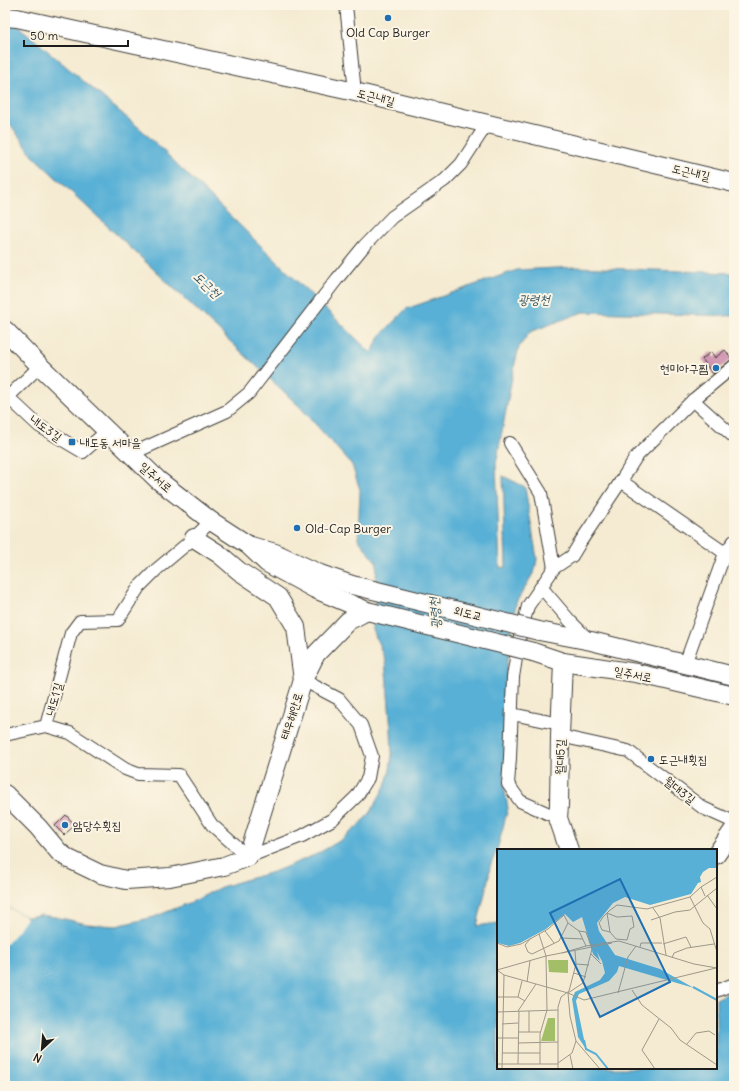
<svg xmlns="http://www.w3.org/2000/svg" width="739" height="1091" font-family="Delius,'Poor Story',sans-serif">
<rect width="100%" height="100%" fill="#fcf5e5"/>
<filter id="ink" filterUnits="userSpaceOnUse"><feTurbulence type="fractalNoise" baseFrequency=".025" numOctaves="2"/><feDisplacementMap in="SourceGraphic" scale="8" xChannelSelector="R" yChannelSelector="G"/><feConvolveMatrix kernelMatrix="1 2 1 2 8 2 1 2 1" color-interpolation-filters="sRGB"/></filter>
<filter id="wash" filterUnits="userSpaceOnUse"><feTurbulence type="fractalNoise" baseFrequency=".012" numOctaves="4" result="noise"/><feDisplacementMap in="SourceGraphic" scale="16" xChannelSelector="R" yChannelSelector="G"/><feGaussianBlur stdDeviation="0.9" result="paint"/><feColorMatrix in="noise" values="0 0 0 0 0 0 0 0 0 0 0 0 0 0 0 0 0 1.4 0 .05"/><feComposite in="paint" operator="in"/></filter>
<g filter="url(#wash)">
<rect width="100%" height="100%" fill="#f5ebd2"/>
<polygon fill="#59b0d6" stroke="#3a6679" points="5,15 144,132 371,353 381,335 406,309 517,270 575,267 734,273 734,316 583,312 530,332 519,347 514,367 496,464 500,568 506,567 503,476 525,487 537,559 535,570 516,603 507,666 507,716 504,786 508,808 497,850 490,866 489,876 477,926 498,923 498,1068 716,1068 716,999 734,990 734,1086 5,1086 5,901 5,906 27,917 40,915 56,917 87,924 116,926 154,917 194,901 221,887 276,871 317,854 341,840 357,827 371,812 385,786 390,770 392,754 391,730 385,660 373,630 377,563 358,539 360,490 352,465 301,408 33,156 5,117"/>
<polygon fill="#f5ebd2" points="5,906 27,917 14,936 5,945"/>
<g id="blocks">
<g fill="#ce8fad">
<polygon points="725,350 732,359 713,374 702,359 711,352 715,358"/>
<polygon points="66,815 75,825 64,835 55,826"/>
</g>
</g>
</g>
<g filter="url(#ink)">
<use href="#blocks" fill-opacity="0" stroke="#3d3b37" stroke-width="1"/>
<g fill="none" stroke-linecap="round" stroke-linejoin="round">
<defs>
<g id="street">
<polyline points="346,5 355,92"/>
<polyline points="5,396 8,397 39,426 83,452 107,431"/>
<polyline points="8,397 40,366"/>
<polyline points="693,400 734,437"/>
<polyline points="510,443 541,493 554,568"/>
<polyline points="131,454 227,411 249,393 337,279 364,246 392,217 445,180 461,164 487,124"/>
<polyline points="621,481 725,553"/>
<polyline points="541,587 570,621 590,641"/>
<polyline points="685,664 725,553 734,541"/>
<polyline points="512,714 560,724"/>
<polyline points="46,726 71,633 80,621 118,620 139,587 157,569 194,538 211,521"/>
<polyline points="5,735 46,726 70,733 125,769 138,774 179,775 212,825 248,857 302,836 333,819 357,796 368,778 372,756 361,725 339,699 303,680"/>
<polyline points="560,736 628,751 703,808 734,822"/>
<polyline points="558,818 520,801 508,784 510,758 513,677 519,640 528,606 554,568 572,556 581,541 621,481 636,457 693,400 734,366"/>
<polyline points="716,991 734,984"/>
</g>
<g id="secondary">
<polyline points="5,17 17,18 355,92 734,183"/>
<polyline points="5,330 40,366 158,480 211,521 248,545 267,563 315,589 367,611"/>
<polyline points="194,538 219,554 239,571 278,597 296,627 303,680"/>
<polyline points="251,546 275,553 320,574 352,585 373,590"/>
<polyline points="539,631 591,641 734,676"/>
<polyline points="533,652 563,662 636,673 734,696"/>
<polyline points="563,662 560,736 559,805 558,818 569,850"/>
<polyline points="5,794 38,827 59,852 69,859 100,874 126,880 170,877 224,866 248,857 303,680 316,654 348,621 367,611"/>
<polyline points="716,855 734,829"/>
</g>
</defs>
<use href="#street" stroke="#3d3b37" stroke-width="14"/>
<use href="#secondary" stroke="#3d3b37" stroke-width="20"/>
<use href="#street" stroke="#fff" stroke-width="12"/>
<use href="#secondary" stroke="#fff" stroke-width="18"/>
<defs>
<g id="secondary-bridge">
<polyline points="373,590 539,631"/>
<polyline points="367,611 533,652"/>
</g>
</defs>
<use href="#secondary-bridge" stroke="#3d3b37" stroke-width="20" stroke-linecap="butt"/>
<use href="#secondary-bridge" stroke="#fff" stroke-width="18"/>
</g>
</g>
<g fill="#1f6fb2" stroke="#fcf5e5" stroke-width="1.5">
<circle cx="388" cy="18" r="4"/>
<circle cx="716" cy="368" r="4"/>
<rect x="68" y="438" width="8" height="8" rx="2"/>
<circle cx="297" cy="528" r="4"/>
<circle cx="651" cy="759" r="4"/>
<circle cx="65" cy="825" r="4"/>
</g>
<g text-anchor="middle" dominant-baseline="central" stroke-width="4" stroke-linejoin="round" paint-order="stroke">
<g font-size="12" fill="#1c1c1c" stroke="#fcf5e5" text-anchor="start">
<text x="388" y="32" text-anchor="middle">Old Cap Burger</text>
<text x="708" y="368" text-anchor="end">현미아구찜</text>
<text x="80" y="442">내도동 서마을</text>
<text x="305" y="528">Old-Cap Burger</text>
<text x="659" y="759">도근내횟집</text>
<text x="73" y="825">암당수횟집</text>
</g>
<g font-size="12" fill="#1c1c1c" stroke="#fcf5e5">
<text transform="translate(376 97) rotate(14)">도근내길</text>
<text transform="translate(691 172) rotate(13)">도근내길</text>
<text transform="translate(46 428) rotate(35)">내도3길</text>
<text transform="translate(156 477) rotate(41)">일주서로</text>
<text transform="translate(468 613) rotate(14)">외도교</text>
<text transform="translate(633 674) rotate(11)">일주서로</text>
<text transform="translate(54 699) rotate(-75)">내도1길</text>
<text transform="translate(291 716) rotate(-72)">태우해안로</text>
<text transform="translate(560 757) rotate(-89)">월대5길</text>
<text transform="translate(680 790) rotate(38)">월대3길</text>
</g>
<g font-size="13" font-style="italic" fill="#345766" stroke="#fcf5e5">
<text transform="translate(207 285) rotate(43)">도근천</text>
<text x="534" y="299">광령천</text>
<text transform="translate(435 613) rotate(-94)">광령천</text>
</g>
</g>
<g transform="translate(497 849)">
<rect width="220" height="220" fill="#f5ebd2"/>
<path d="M51 111H71V124L52 123ZM51 169H58V192H44Z" fill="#a2bf67"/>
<path d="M0 0H220V19H212L206 23 203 28 204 33 201 34 194 45 153 56 128 48 116 54 100 74 102 82 118 106 163 120 197 139 122 117 120 123 112 132 82 145 79 152 89 200 81 188 75 150 78 143 103 131 108 124 105 112 100 103 103 112 96 105 85 68 76 73 68 65 49 80 23 94 12 97 1 94Z" fill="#59b0d6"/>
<path fill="none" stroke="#59b0d6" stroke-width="2" d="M196 138 220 151M87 191 89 200 99 205 111 220"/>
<path fill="none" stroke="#9e9889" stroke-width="1" d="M204 38 220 28M210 46 220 60M193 48 206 74 213 80 220 103M156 59 163 69 169 106M110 64 113 83 105 81 102 74 106 68 112 62 120 56 150 60 193 48 204 38 208 47M110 64 120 68 135 67M154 71 178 63 193 61 220 39M48 82 57 94M82 82 89 83 95 100 86 134 71 144 73 167 79 192 103 220M113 83 119 90 130 91M42 85 49 107 50 161 43 185V215M34 89 28 96 31 103 35 105 62 92 71 74M65 89 86 90M130 91 133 80 137 78 135 67M0 94 10 98 24 95 51 80 67 66 71 74 82 82 89 97M166 95 189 88 194 98M143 98 144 94H165M65 104 89 97 122 92 197 115 220 119M94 105 104 115M175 109 177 104 190 99 217 95M79 115 92 116M0 121 7 126 71 144 87 151 219 119M0 121 49 107 115 94M77 124 89 128M30 133 33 112M135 141 145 156 174 179 183 191 220 216M121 144 131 108 139 97M0 148H21L28 152M21 148 25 132M21 162 39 135M0 163 61 161M5 175 21 174M21 183H44M32 183V162M0 189H21M21 194 61 193M190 195 199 184 212 182 218 186M5 204H43M73 206 76 220M61 214 75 204 79 192M0 215H61M21 215 22 162M5 220 7 126M61 220V158L64 148 72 142 79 115 78 102M158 220 145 201 162 170"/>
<path fill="#1f6fb2" fill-opacity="0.15" stroke="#1f6fb2" stroke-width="2" d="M123 30 173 133 103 168 53 64Z"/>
<rect width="220" height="220" fill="none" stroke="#1c1c1c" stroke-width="2"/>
</g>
<rect width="739" height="1091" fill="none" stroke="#fcf5e5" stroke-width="20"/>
<g transform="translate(42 1049) rotate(206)" stroke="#fcf5e5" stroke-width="3" paint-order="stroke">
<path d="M0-3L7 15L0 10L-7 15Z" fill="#1c1c1c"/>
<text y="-6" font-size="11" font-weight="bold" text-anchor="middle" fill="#1c1c1c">N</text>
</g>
<path d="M24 40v6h104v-6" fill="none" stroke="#1c1c1c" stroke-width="2"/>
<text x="30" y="40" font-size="12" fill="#1c1c1c" stroke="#fcf5e5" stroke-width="3" paint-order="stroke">50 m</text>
</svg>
